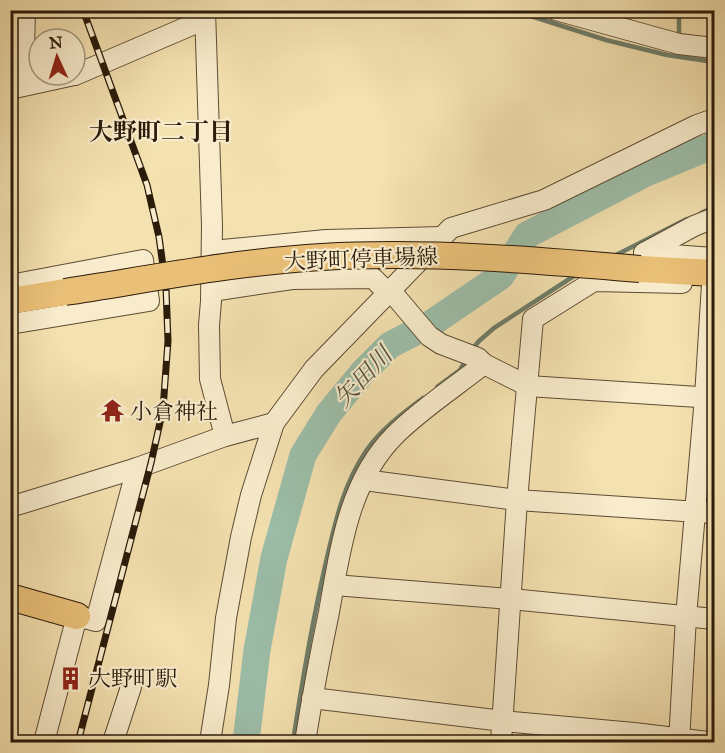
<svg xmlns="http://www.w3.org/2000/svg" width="725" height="753" font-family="'IM FELL Great Primer','Noto Serif JP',serif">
<rect width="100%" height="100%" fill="#f4e1b0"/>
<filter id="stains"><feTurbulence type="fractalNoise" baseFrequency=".00333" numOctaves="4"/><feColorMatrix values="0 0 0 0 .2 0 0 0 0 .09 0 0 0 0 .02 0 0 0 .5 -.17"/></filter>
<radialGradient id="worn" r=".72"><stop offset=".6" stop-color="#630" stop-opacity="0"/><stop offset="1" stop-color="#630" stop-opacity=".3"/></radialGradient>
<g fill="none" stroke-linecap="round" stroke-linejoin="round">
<g stroke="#6f7d69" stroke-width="4.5">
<polyline points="512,10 606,40 667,55 714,62"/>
<polyline points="679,36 679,10"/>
<polyline points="701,213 714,207"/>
<polyline points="612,257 687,219"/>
<polyline points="471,351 479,341 494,328 577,274"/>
<polyline points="437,387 460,370 467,358"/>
<path d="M293 742C302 682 312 622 326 562 335 523 343 485 366 451 380 430 403 413 423 398"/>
</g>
<polyline stroke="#9cbea9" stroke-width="27" points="246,742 257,650 274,558 303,455 329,413 363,372 390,345 429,325 501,276 527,235 644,174 714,145"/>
<defs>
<g id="minor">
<polyline points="25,10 24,50 25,85"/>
<polyline points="205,10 212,226 211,301 209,325 210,379 225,436"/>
<polyline points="556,10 679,44 714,48"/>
<polyline points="75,75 194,24 204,24"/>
<polyline points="10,89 74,75"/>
<polyline points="212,251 326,240 442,237"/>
<polyline points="644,253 694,226 714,218"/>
<polyline points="644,253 714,258"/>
<polyline points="10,285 143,260 149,301 10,324"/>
<polyline points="390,290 429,336 441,344 478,358 484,364 528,386 714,398"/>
<polyline points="212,291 292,279 373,278 388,293"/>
<polyline points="364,480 517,500 714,513"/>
<polyline points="10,507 137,468 225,436 274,423 314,369 451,228 544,200 697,125 714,119"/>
<polyline points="334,585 511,599 714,619"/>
<polyline points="312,698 503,721 634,733 708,742"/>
<polyline points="44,742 77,616 96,621 137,468"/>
<polyline points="113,742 131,687"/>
<polyline points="210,742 219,685 226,618 241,537 251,495 274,423"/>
<path d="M305 742C312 699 320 655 329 612 340 551 348 482 395 435 421 409 455 387 484 364"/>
<polyline points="501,742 517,500 533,319 594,281 682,283"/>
<polyline points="679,742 686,617 705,397 712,284"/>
</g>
<g id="major">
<polyline points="640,269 714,273"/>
<polyline points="10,301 65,292"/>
<polyline points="10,597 77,616"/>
</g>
</defs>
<use href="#minor" stroke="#5d4c34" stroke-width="22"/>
<use href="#major" stroke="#2b1b0a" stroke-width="28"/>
<use href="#minor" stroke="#f8eccc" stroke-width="20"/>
<use href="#major" stroke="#eac078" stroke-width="26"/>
<defs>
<polyline id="rail" points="78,742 151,463 163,409 168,341 166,288 159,237 147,185 83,10"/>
</defs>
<use href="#rail" stroke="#2b1b0a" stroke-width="7"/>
<use href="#rail" stroke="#f8eccc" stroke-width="4.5" stroke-dasharray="14" stroke-linecap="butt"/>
<defs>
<path id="major-bridge" d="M65 292C150 279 236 262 322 257 428 251 535 260 640 269"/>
</defs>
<use href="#major-bridge" stroke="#2b1b0a" stroke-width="28" stroke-linecap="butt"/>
<use href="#major-bridge" stroke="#eac078" stroke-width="26"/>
</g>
<defs>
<symbol id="temple-bare" viewBox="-9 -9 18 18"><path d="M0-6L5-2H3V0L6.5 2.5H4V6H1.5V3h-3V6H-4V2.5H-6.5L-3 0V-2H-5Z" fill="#8f2418" stroke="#f8eccc" stroke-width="2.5" paint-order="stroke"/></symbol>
<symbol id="building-bare" viewBox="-9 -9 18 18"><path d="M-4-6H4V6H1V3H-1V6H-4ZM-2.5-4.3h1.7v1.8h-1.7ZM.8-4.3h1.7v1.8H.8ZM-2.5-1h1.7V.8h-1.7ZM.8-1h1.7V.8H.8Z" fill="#8f2418" stroke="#f8eccc" stroke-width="2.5" paint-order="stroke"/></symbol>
</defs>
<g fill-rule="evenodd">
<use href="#temple-bare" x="96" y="394" width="33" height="33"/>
<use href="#building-bare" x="54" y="662" width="33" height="33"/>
</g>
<g text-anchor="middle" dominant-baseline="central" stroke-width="4.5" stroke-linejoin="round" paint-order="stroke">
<g font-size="22" fill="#2b1b0a" stroke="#f8eccc">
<text transform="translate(361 259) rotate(-2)">大野町停車場線</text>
</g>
<g font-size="22" fill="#2b1b0a" stroke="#f8eccc" text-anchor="start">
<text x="130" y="411">小倉神社</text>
<text x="89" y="678">大野町駅</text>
</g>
<g font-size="24" font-weight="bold" fill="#2b1b0a" stroke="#f8eccc">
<text x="161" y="132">大野町二丁目</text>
</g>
<g font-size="24" font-style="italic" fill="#535442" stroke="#f8eccc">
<text transform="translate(363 377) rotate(-47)">矢田川</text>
</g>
</g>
<rect width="725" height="753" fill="none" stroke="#f4e1b0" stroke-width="36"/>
<rect x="12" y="12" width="701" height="729" fill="none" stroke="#2b1b0a" stroke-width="3"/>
<rect x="18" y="18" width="689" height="717" fill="none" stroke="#2b1b0a" stroke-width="1.5"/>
<g transform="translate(57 57) rotate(356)"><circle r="28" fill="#f8eccc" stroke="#a6987e" stroke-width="1.5"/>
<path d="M0-4.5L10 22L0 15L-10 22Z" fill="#8f2418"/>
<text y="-9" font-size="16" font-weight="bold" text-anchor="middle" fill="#2b1b0a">N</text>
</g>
<rect width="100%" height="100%" filter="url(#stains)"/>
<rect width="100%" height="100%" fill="url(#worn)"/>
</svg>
